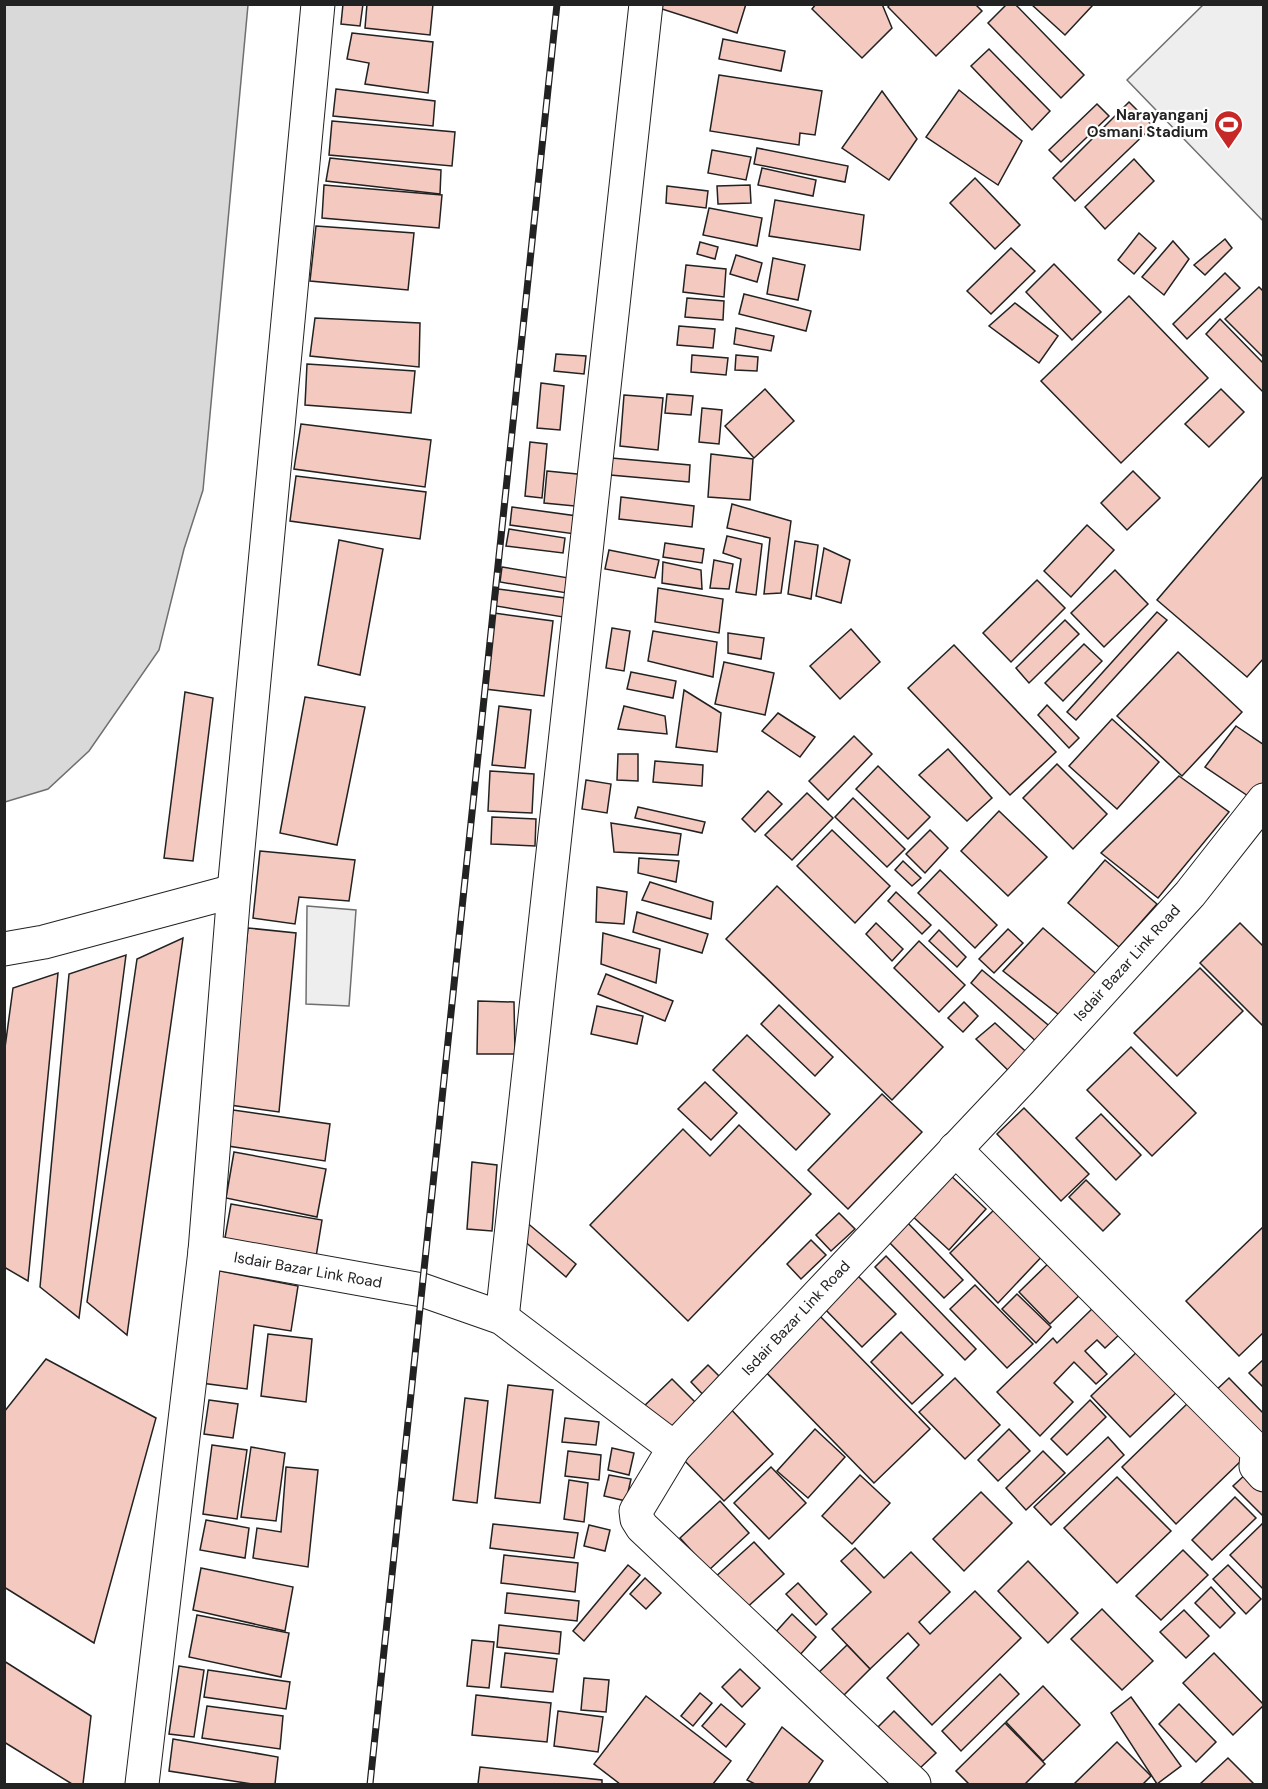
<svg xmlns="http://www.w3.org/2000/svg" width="1268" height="1789" font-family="'DM Sans',sans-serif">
<rect width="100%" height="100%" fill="#fff"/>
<g fill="#eee" stroke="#6f6f6f" stroke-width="1.5">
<polygon points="1204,4 1263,5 1263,221 1127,80"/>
<polygon points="307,906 356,910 349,1006 306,1004"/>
</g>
<polygon fill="#d9d9d9" stroke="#6f6f6f" stroke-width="1.5" points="5,4 248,5 203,490 184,549 159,650 89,751 48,789 5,802"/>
<g fill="#f3c9c0" stroke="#222" stroke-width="1.5">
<polygon points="343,4 363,4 360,26 341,24"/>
<polygon points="367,4 433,4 430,35 365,28"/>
<polygon points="663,4 746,4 737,33 662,9"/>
<polygon points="816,4 882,4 892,28 862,58 812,9"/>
<polygon points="890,4 975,4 982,11 936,56 888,7"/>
<polygon points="1007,4 1015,4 1084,75 1061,98 988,23"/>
<polygon points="1031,4 1090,4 1092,6 1065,35"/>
<polygon points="352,33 433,42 428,93 365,84 369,63 347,59"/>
<polygon points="723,39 785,51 781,71 719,59"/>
<polygon points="989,49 1050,111 1032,130 971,66"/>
<polygon points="719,75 822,91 815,135 800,133 799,145 710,131"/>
<polygon points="336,89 435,101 433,126 333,116"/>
<polygon points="959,90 1022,141 998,185 926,137"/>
<polygon points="882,91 917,139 889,180 842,148"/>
<polygon points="1129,102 1153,126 1075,201 1053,178"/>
<polygon points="1097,104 1109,116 1061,162 1049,150"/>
<polygon points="332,121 455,132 452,166 329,155"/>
<polygon points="757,148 848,166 845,182 754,164"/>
<polygon points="712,150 751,157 746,180 708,173"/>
<polygon points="330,158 441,170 440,194 326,181"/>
<polygon points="1134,159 1154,181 1105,229 1085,207"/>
<polygon points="762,168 816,180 813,196 758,185"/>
<polygon points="975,178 1020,225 995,249 950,203"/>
<polygon points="324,185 442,195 439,228 322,218"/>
<polygon points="750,185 751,203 718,204 717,186"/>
<polygon points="667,186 708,191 706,208 666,203"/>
<polygon points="775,200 864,215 860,250 769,236"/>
<polygon points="709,208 762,218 757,246 703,235"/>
<polygon points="316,226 414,233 408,290 310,281"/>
<polygon points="1139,233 1156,248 1134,274 1118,260"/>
<polygon points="1225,239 1232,248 1205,275 1194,265"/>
<polygon points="1173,241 1189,259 1164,295 1142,277"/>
<polygon points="700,242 718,247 715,259 697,254"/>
<polygon points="1011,248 1035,271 991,314 967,291"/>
<polygon points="736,255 762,263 757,282 730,274"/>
<polygon points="773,258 805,265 798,300 767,294"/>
<polygon points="1054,264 1101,312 1072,340 1026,292"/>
<polygon points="686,265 726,269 724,297 683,292"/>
<polygon points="1225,273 1240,288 1187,339 1173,324"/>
<polygon points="1259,287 1264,292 1264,358 1225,319"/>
<polygon points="744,294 811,311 806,331 739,314"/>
<polygon points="1129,296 1208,378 1121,463 1041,381"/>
<polygon points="687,298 724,301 723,320 685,317"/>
<polygon points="1015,303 1058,336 1039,363 989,326"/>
<polygon points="315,318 420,323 419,367 310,356"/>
<polygon points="1220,319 1264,364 1264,393 1206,334"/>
<polygon points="679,326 715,329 713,348 677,345"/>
<polygon points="736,328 774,336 771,351 734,344"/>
<polygon points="556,354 586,356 584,374 554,371"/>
<polygon points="692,355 728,358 726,375 691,372"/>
<polygon points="736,355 758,357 757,371 735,370"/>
<polygon points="307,364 415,371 411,413 305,405"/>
<polygon points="541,383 564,386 560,430 537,428"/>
<polygon points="765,389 794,421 754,458 725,426"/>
<polygon points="1221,389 1244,412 1209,447 1185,424"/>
<polygon points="667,394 693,396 691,415 665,413"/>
<polygon points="624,395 663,398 658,450 620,446"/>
<polygon points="702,408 722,410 719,444 699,442"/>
<polygon points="301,424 431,440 425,487 294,469"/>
<polygon points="530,442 547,444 542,498 525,496"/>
<polygon points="711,454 753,459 750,500 708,497"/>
<polygon points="600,457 690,465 689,482 599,474"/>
<polygon points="547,471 587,475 585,507 544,503"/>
<polygon points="1133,471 1160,498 1127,530 1101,503"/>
<polygon points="1264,475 1264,658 1247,677 1157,600"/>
<polygon points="296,476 426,492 420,539 290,521"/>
<polygon points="621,497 694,506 692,527 619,519"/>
<polygon points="732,504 791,521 781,593 764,594 770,538 727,528"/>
<polygon points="512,507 577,516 575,534 510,525"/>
<polygon points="1087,525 1114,550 1071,597 1044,571"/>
<polygon points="509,529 565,538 563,553 506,546"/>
<polygon points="727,536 762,544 756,595 736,592 741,559 723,553"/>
<polygon points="339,540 383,549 360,675 318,665"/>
<polygon points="795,541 818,545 811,599 788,594"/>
<polygon points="665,543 704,549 702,563 663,557"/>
<polygon points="824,548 850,560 841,603 816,596"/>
<polygon points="609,550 659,560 655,578 605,569"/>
<polygon points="714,560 733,564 729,589 710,588"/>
<polygon points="663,562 701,570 702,589 662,583"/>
<polygon points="502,567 569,578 567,593 500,582"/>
<polygon points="1115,570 1148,604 1104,647 1071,613"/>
<polygon points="1037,580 1065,608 1011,662 983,633"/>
<polygon points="658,588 723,599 719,633 655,622"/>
<polygon points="498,589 565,598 563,617 496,606"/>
<polygon points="1157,612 1167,620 1076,720 1067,712"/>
<polygon points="494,613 553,621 544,696 485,689"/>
<polygon points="1065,620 1079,634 1029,683 1016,668"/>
<polygon points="612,628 630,631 624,671 606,668"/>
<polygon points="851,629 880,662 840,699 810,666"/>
<polygon points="653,631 717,642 713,677 648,661"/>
<polygon points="728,633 764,638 761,659 728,653"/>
<polygon points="1084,644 1102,661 1063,701 1045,683"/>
<polygon points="954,645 1056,752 1010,795 908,688"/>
<polygon points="1178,652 1242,712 1182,776 1117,716"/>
<polygon points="724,662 774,673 765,715 715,704"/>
<polygon points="631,672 676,681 673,698 627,689"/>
<polygon points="684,690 721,713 717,752 676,747"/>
<polygon points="185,692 213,698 193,861 164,858"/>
<polygon points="305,697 365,707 337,845 280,833"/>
<polygon points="1047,705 1079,738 1069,748 1038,715"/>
<polygon points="499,706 531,710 525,768 492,765"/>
<polygon points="624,706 665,716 667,734 618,729"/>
<polygon points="778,713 815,737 800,757 762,731"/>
<polygon points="1112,719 1159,762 1117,809 1069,766"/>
<polygon points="1236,726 1264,745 1264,788 1257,802 1205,767"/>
<polygon points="854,736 872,754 828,800 809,781"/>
<polygon points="948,749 992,798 967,821 919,775"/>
<polygon points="618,754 638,754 638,781 617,780"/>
<polygon points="655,761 703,765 702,786 653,782"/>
<polygon points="1057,764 1107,814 1073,849 1023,798"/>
<polygon points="878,766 930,817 908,839 856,789"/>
<polygon points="490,771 534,774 532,813 488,811"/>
<polygon points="1179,776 1229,812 1158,898 1101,853"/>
<polygon points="586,780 611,784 607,813 582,809"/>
<polygon points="768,791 782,804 755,832 742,819"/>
<polygon points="807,793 833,818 792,860 765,835"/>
<polygon points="853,798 905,849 887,867 835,817"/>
<polygon points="638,807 705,822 702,833 635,818"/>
<polygon points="999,811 1047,857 1008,896 961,851"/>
<polygon points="492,817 536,819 535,846 491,844"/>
<polygon points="611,823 681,834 678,855 614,852"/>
<polygon points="832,830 890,886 855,923 797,866"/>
<polygon points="930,830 948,848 925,873 906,854"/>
<polygon points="260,851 355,860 349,901 299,897 295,924 253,918"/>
<polygon points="639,858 679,861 676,882 638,873"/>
<polygon points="1105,860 1157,904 1119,947 1068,903"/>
<polygon points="903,861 921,878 912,886 895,870"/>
<polygon points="940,870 997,925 975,948 918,893"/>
<polygon points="650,882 713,902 711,919 642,900"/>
<polygon points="777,886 943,1047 892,1100 726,939"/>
<polygon points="597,887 627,892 624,924 596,922"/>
<polygon points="896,892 931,925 922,934 888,901"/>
<polygon points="637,912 708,934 702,953 633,932"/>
<polygon points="876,923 903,949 892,961 866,934"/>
<polygon points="1240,923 1264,947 1264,1027 1200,963"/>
<polygon points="248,928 296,933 279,1112 230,1105"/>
<polygon points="1043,928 1101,978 1063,1018 1003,971"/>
<polygon points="1008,929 1023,943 994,973 979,959"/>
<polygon points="939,930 966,957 957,967 929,941"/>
<polygon points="603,933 660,949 656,983 601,964"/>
<polygon points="183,938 127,1335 87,1302 137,959"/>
<polygon points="919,941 965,985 939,1012 894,968"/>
<polygon points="126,955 79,1318 40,1287 69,974"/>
<polygon points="1200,968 1243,1011 1177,1076 1134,1033"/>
<polygon points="982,970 1053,1029 1038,1043 971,983"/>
<polygon points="58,973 28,1281 4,1267 4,1055 13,988"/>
<polygon points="606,974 673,1001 665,1021 598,994"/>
<polygon points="478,1001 514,1002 515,1054 477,1054"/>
<polygon points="964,1002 978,1016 963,1032 948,1018"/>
<polygon points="779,1005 833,1057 815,1076 761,1024"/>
<polygon points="597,1006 643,1016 637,1044 591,1034"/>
<polygon points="995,1023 1036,1061 1017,1079 976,1039"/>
<polygon points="747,1035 830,1114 796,1150 713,1070"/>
<polygon points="1131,1047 1196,1113 1152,1156 1087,1090"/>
<polygon points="705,1082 737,1113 711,1140 678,1109"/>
<polygon points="882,1094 922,1132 848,1209 808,1170"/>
<polygon points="1024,1108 1089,1174 1061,1201 997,1134"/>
<polygon points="233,1110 330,1124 325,1161 228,1146"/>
<polygon points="1101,1114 1141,1155 1116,1180 1076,1138"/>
<polygon points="739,1125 811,1194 688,1321 590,1225 683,1129 710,1156"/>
<polygon points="234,1152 326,1169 317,1217 226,1198"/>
<polygon points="472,1162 497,1165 492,1231 467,1229"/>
<polygon points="948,1173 986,1209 949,1250 910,1214"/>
<polygon points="1086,1180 1120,1214 1103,1231 1069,1197"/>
<polygon points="231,1204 322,1220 314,1269 223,1249"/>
<polygon points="1000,1204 1047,1251 998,1303 950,1253"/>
<polygon points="839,1213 855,1229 831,1251 816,1235"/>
<polygon points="905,1220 963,1280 944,1298 886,1239"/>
<polygon points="525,1221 576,1264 566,1277 515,1233"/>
<polygon points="1264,1226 1264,1332 1239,1356 1186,1301"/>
<polygon points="811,1240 826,1255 801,1279 787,1264"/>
<polygon points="1058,1254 1089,1286 1050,1324 1019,1292"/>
<polygon points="886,1256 976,1349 965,1360 875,1267"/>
<polygon points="215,1270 298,1286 291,1331 254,1325 247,1389 201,1383"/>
<polygon points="852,1270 896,1314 862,1347 818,1302"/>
<polygon points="975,1285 1033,1344 1007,1368 950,1309"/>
<polygon points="1017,1294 1051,1327 1036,1343 1002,1309"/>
<polygon points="1095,1306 1121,1333 1105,1348 1097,1340 1085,1351 1107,1374 1096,1384 1074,1362 1054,1383 1073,1402 1040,1436 997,1392 1053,1338 1057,1343"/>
<polygon points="815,1311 930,1429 874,1483 759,1365"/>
<polygon points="901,1332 943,1375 912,1404 871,1362"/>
<polygon points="268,1334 312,1339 306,1402 261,1396"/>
<polygon points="1141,1348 1180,1389 1130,1437 1091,1396"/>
<polygon points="46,1359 156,1418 94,1643 4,1587 4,1412"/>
<polygon points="1264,1359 1264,1388 1249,1373"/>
<polygon points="708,1365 728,1385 710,1402 691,1382"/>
<polygon points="955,1378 1000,1425 965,1459 919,1412"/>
<polygon points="1229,1378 1264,1414 1264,1441 1211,1395"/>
<polygon points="672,1379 696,1403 663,1435 639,1411"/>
<polygon points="508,1385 553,1390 540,1503 495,1498"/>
<polygon points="465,1398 488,1401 477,1503 453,1500"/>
<polygon points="209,1400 238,1404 233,1438 204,1434"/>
<polygon points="1090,1400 1106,1417 1067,1455 1051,1439"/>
<polygon points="1190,1401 1245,1457 1176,1524 1122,1467"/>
<polygon points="726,1404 773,1454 724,1501 676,1452"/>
<polygon points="565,1418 599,1422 596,1445 562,1442"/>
<polygon points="815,1429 845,1457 808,1498 777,1471"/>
<polygon points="1009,1429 1030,1451 998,1481 978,1460"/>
<polygon points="1108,1437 1124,1455 1051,1525 1034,1507"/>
<polygon points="212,1445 247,1450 237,1519 203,1514"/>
<polygon points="251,1447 285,1453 276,1521 241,1517"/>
<polygon points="612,1448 634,1453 629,1475 608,1470"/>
<polygon points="568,1451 601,1455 599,1480 565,1476"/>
<polygon points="1043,1451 1065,1473 1026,1510 1006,1488"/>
<polygon points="286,1467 318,1470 308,1567 253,1558 257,1528 281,1532"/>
<polygon points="771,1467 806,1503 769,1539 734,1503"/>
<polygon points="1247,1473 1264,1489 1264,1517 1233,1486"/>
<polygon points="609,1475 631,1479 626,1501 604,1496"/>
<polygon points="860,1475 890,1503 852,1544 822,1516"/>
<polygon points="1117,1477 1171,1531 1117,1583 1064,1528"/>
<polygon points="569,1480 588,1483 584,1522 564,1519"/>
<polygon points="981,1492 1012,1523 964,1571 933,1539"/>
<polygon points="1235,1497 1256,1518 1212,1560 1192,1540"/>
<polygon points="720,1501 749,1533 709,1570 680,1538"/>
<polygon points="206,1520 249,1528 245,1558 200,1550"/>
<polygon points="493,1524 578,1533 574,1558 490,1548"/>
<polygon points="1262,1524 1264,1525 1264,1590 1230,1555"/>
<polygon points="589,1525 610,1530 605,1551 584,1546"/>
<polygon points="754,1542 784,1574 743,1611 713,1579"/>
<polygon points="855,1548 884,1578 911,1552 950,1592 919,1622 930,1634 975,1591 1021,1638 932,1725 887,1678 919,1645 908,1633 870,1669 832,1629 871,1592 841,1561"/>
<polygon points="1183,1550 1208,1575 1161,1620 1136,1596"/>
<polygon points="504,1555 578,1563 575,1592 501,1583"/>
<polygon points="1028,1561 1078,1613 1048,1643 998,1591"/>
<polygon points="628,1565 640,1575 584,1641 573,1631"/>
<polygon points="1228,1565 1261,1599 1246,1614 1213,1579"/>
<polygon points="201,1568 293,1587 285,1631 193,1610"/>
<polygon points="645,1578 661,1593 646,1609 630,1594"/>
<polygon points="798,1583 827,1614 816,1625 786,1594"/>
<polygon points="1211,1587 1235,1613 1220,1628 1195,1603"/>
<polygon points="507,1593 579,1601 577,1621 505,1613"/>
<polygon points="1102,1609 1153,1661 1122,1690 1071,1639"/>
<polygon points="1184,1610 1209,1636 1186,1658 1160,1632"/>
<polygon points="792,1614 816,1637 798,1657 774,1634"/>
<polygon points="197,1615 289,1633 281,1677 189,1657"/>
<polygon points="499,1625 561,1632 559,1654 497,1647"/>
<polygon points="472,1640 494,1642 489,1688 467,1686"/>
<polygon points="847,1645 870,1669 835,1704 811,1680"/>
<polygon points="505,1653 557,1659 553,1692 501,1687"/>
<polygon points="1214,1653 1264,1705 1233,1735 1183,1683"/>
<polygon points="4,1661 91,1716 83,1784 72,1784 4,1742"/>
<polygon points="179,1666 204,1670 194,1737 169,1734"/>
<polygon points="740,1669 760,1688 742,1707 722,1687"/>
<polygon points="208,1670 290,1682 286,1709 204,1697"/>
<polygon points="1000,1674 1019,1694 961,1751 942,1731"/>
<polygon points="584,1678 609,1680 606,1712 581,1710"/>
<polygon points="1043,1686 1080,1725 1043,1761 1006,1722"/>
<polygon points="700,1693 712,1703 693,1726 681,1716"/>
<polygon points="476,1695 551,1703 547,1742 472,1735"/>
<polygon points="646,1696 731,1761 713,1784 620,1784 594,1764"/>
<polygon points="1131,1697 1181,1766 1157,1784 1111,1713"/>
<polygon points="721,1704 745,1724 726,1747 702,1726"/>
<polygon points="1179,1704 1216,1742 1196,1762 1159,1724"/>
<polygon points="207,1706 283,1716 280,1749 202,1738"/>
<polygon points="558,1711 603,1717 598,1752 554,1746"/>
<polygon points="894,1711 936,1753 919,1769 878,1727"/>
<polygon points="1005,1723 1045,1764 1025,1784 969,1784 956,1771"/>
<polygon points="782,1727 823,1761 808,1784 755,1784 747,1780"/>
<polygon points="173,1739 278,1757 275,1784 252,1784 169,1771"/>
<polygon points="1117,1742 1151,1776 1143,1784 1074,1784"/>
<polygon points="1228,1758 1254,1784 1200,1784"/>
<polygon points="480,1767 602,1780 602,1784 478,1784"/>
</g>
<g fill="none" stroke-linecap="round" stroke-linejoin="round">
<defs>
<g id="minor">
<polyline points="4,949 44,942 234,891"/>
<polyline points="955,1149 1254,1448 1257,1454 1256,1466 1264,1475"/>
<polyline points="205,1251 422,1290 502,1318 674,1448 1020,1081 1190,894 1264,800"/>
<polyline points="502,1318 646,4"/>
<polyline points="674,1448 636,1511 637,1519 642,1527 914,1784"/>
</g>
<polyline id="tertiary" points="142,1784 205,1251 234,891 318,4"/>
</defs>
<use href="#minor" stroke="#222" stroke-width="35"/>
<use href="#tertiary" stroke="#222" stroke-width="35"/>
<use href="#minor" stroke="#fff" stroke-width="33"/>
<use href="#tertiary" stroke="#fff" stroke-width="33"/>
<defs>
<polyline id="rail" points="370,1784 557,4"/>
</defs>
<use href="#rail" stroke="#222" stroke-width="7"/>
<use href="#rail" stroke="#fff" stroke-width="4.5" stroke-dasharray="14" stroke-linecap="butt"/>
</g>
<defs>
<symbol id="stadium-pin" viewBox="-11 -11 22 30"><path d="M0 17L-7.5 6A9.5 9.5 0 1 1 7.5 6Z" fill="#c62828" stroke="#fff"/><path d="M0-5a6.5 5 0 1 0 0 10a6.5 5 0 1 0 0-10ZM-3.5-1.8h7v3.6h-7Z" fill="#fff"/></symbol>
</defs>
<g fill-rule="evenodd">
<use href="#stadium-pin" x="1212" y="108" width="33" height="45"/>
</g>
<g text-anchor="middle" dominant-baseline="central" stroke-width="4.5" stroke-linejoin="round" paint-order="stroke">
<g font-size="15" font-weight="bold" fill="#222" stroke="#fff" text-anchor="end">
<text x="1208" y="115">Narayanganj<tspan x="1208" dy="17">Osmani Stadium</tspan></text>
</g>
<g font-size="15" fill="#222" stroke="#fff">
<text transform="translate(1127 963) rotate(-48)">Isdair Bazar Link Road</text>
<text transform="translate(308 1270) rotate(10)">Isdair Bazar Link Road</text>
<text transform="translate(796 1318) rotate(-47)">Isdair Bazar Link Road</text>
</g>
</g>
<rect width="1268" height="1789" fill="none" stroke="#222222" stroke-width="12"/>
</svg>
